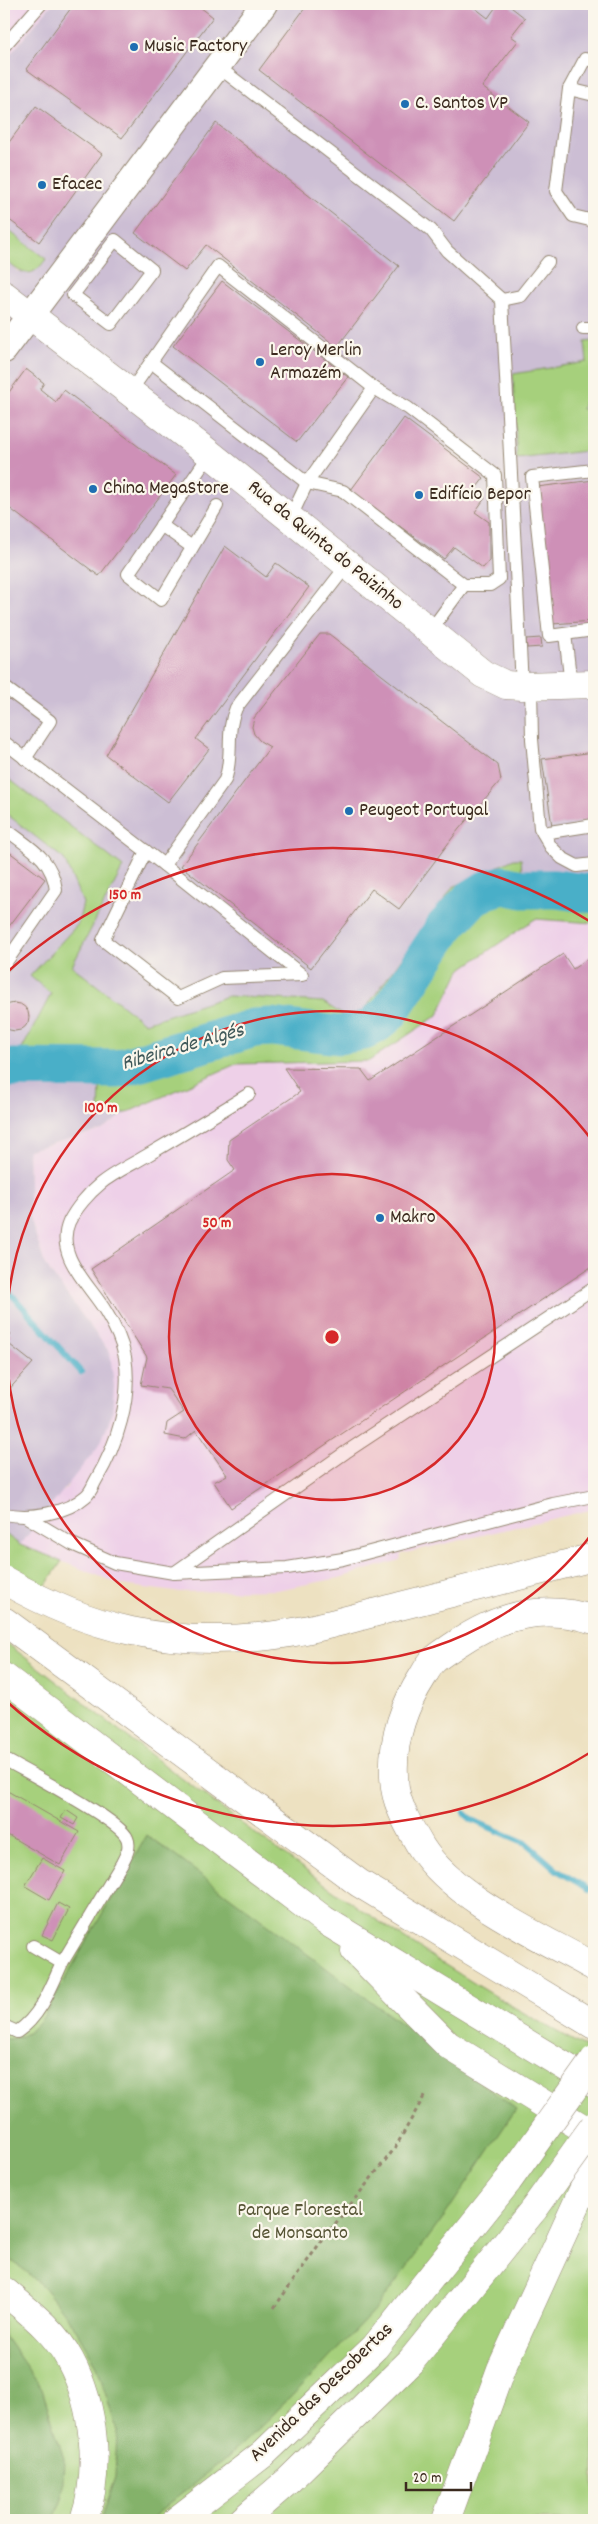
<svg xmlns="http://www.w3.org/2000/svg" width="598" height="2524" font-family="Dekko,sans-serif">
<rect width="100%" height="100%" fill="#fbf7ec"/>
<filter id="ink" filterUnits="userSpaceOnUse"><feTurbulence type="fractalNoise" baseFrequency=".02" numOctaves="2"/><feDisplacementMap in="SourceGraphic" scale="10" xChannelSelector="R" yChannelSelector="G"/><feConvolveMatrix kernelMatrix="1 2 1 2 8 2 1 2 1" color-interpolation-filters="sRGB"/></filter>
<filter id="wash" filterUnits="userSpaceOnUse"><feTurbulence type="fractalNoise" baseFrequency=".0096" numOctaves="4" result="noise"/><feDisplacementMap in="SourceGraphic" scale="20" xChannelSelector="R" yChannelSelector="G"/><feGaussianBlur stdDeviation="1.12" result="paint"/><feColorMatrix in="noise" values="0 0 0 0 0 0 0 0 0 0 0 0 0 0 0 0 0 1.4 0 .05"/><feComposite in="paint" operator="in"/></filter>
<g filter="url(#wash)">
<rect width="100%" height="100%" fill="#ede1c1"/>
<g fill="#eed0e8">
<polygon points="4,4 52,4 4,62"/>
<polygon points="535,919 594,923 594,1509 401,1554 400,1560 339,1578 277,1590 175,1592 122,1585 20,1545 52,1501 67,1487 110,1353 45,1265 30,1218 28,1150 102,1130 126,1113 236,1064 256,1063 438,1015 460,970"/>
</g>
<polygon fill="#ccbed4" points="52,4 594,4 594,923 535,919 460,970 438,1015 369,1061 236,1064 126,1113 102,1130 28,1150 30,1218 45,1265 110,1353 114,1386 112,1414 100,1444 20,1545 4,1533 4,259 19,272 46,259 4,227 4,62"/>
<g fill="#a6d07b" stroke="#707d4c">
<path d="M4 227 46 259C31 281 21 274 4 259Z"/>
<polygon points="594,341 594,369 582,409 594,410 594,450 517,459 513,374 587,362 585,342"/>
<polygon points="4,775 123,867 72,966 145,1023 228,996 323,1002 355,1023 453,887 514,859 521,859 522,873 568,874 594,878 594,923 535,919 460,970 438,1015 369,1061 236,1064 126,1113 99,1111 100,1086 4,1078 4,1053 21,1051 51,994 30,976 78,924 83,903 64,859 4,812"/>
<polygon points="4,1533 20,1545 62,1561 44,1588 4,1567"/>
<path d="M4 1641C193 1787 382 1940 594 2052V2520H4Z"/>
</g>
<g fill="#84b26b" stroke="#606e44">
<path d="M147 1835 516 2109 446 2214 375 2310 310 2378 241 2446 149 2520H100L115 2477 117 2431 97 2366 72 2323 45 2289 27 2272 4 2255V2039C24 2039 32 2031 44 2016Z"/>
<polygon points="4,2335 42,2389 64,2459 62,2502 53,2520 4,2520"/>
</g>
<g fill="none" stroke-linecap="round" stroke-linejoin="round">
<g stroke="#49afc8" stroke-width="6">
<polyline points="4,1286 81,1372"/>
<polyline points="464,1813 472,1820 526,1843 558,1871 589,1889"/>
</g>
<polyline stroke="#49afc8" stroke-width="39" points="4,1068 118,1069 254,1028 272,1027 339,1035 364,1031 376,1024 389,1013 445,927 470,900 486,890 503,885 522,889 555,889 594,894"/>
</g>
<g id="blocks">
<g fill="#ce90b7">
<polygon points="74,4 196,4 213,17 122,138 26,69"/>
<polygon points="308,4 470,4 488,18 498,4 507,4 525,18 511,36 518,41 482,87 529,122 454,221 259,70"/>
<polygon points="36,106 102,154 39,242 4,216 4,149"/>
<polygon points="216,123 399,266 337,347 206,245 185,271 135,233"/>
<polygon points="222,281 348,377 297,442 173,346"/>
<polygon points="26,369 44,383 40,389 56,402 64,390 176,475 99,576 4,504 4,399"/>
<polygon points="404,418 484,478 474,491 485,498 475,512 489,522 489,561 483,568 454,547 444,559 351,490"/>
<polygon points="594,480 594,595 590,596 593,621 552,624 537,487"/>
<polygon points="225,546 266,577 276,563 309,587 196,739 209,749 168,802 106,755"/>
<polygon points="320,634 329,634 498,765 501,780 459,829 399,909 372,889 311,968 181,866 270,747 260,741 254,734 252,727 254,718"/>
<polygon points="541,638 542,647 527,648 526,639"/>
<polygon points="594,752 594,820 552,826 542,759"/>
<polygon points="4,848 45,879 4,933"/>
<polygon points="563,954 573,969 594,954 594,1265 231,1508 214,1482 227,1475 196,1430 185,1439 165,1435 167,1423 184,1412 168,1389 141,1385 147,1357 91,1269 235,1170 228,1160 229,1140 300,1092 284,1068 361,1069 370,1081"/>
<circle cx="15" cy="1017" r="14"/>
<polygon points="4,1328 11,1335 5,1341 33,1363 4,1395"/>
<polygon points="4,1789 79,1832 60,1865 4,1833"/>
<polygon points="66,1810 78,1818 74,1825 61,1818"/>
<polygon points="42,1858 65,1871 49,1900 25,1886"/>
<polygon points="58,1903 69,1909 53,1940 42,1935"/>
</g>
</g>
</g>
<g filter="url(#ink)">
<use href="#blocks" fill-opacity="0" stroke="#948670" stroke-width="1"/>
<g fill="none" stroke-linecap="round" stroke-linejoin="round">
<defs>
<g id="lane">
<polyline points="4,46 41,4"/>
<polyline points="594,61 585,59 569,89 594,95"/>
<polyline points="217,66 431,230 447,251 502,300 522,686"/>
<polyline points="569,89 556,191 573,216 594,221"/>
<polygon points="115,240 152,270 111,324 73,295"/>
<polyline points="502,300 521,296 548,262"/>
<polyline points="583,328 594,328"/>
<polyline points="151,362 307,483 343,491 464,585 430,631"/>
<polyline points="374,388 408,408 495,475 499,579 490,585 464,585"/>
<polyline points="130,392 218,266 374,388 307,483 290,519"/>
<polyline points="210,454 128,574 161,600 217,506"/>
<polyline points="594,470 532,477 549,636 594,630"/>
<polyline points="161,525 192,547"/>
<polyline points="565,634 571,685"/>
<polyline points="531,686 532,739 540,828 551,847 562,858 577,866 594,864"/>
<polyline points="4,687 50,721 25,759"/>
<path d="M4 742 164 865 225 780C234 755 225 733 236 708L348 564"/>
<path d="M4 828C28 847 52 857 56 890L4 965"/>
<polyline points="543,833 594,825"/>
<polyline points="146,851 103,940 178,998 222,978 302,975 164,865"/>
<path d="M4 1514C30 1519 66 1514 86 1496 91 1492 93 1485 96 1480 117 1445 132 1398 125 1357 122 1342 114 1325 106 1312 91 1286 54 1256 69 1222 76 1208 89 1193 100 1184 113 1173 131 1165 146 1156 180 1136 215 1115 249 1094"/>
<polyline points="25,1516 72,1544 115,1563 174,1573 287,1568 343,1559 553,1504 594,1496"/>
<polyline points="174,1573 346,1452 594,1288"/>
<path d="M4 1759C26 1772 119 1819 127 1838 131 1847 126 1855 122 1863L62 1963"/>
<path d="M4 2026 17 2032C40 2017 51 1988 62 1963L33 1946"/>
</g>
<polyline id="street" points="4,350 264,4"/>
<polyline id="secondary" points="4,295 210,454 483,674 506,685 522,686 594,684"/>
<g id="primary">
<polyline points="177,2520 263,2454 375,2347 508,2181"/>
<polyline points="243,2520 289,2480 411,2361 534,2209"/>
</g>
<g id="highway">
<path d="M4 1580C91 1630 167 1647 268 1636 312 1631 357 1617 400 1606 465 1589 530 1573 594 1557"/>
<path d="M594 1620C544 1603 497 1616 455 1645 448 1650 439 1655 433 1661 429 1665 426 1671 423 1676 401 1710 390 1748 395 1788 398 1808 411 1830 421 1847 454 1899 541 1937 594 1967"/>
<polyline points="4,1621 359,1883 594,2025"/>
<polyline points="4,1677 324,1920 594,2084"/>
<polyline points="355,1951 448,2045 594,2135"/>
<path d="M4 2291C28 2311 55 2331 70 2360 95 2407 101 2470 84 2520"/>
<polyline points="446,2520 501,2369 594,2166"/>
</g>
</defs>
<use href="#lane" stroke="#948670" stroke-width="14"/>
<use href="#street" stroke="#948670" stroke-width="28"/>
<use href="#secondary" stroke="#948670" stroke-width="29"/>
<use href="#primary" stroke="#948670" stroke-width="29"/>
<use href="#highway" stroke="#948670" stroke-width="29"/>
<polyline stroke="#948670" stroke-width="3" stroke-dasharray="4 4" stroke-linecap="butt" points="274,2308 320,2243 395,2148 426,2093"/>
<use href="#lane" stroke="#fff" stroke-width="12"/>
<use href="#street" stroke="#fff" stroke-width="26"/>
<use href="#secondary" stroke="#fff" stroke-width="28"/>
<use href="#primary" stroke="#fff" stroke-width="28"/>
<use href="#highway" stroke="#fff" stroke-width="28"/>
<defs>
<g id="highway-bridge">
<polyline points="508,2181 594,2060"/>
<polyline points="534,2209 594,2126"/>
</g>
</defs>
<use href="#highway-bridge" stroke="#948670" stroke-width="29" stroke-linecap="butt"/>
<use href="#highway-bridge" stroke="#fff" stroke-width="28"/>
</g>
</g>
<circle cx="332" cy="1337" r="163" fill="#d62828" fill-opacity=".12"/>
<g fill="none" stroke="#d62828" stroke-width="2.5">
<circle cx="332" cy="1337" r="163"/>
<path d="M594 1531A326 326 0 1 1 594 1143"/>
<path d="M591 1752A489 489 0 0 1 5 1700M5 974A489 489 0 0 1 591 922"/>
</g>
<g fill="#1f6fb2" stroke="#fbf7ec" stroke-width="2">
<circle cx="134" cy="47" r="5"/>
<circle cx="405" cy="104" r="5"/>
<circle cx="42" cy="185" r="5"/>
<circle cx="260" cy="362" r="5"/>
<circle cx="93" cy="489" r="5"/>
<circle cx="419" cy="495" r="5"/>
<circle cx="349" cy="811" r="5"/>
<circle cx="380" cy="1218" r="5"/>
</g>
<g text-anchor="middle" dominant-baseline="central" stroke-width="4.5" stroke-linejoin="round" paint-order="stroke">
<g font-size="20" fill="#3b2a1e" stroke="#fbf7ec" text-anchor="start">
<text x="144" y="47">Music Factory</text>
<text x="415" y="104">C. Santos VP</text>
<text x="52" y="185">Efacec</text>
<text x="270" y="351">Leroy Merlin<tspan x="270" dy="23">Armazém</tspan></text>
<text x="103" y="489">China MegaStore</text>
<text x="429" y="495">Edifício Bepor</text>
<text x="359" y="811">Peugeot Portugal</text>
<text x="390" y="1218">Makro</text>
</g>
<g font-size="20" fill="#3b2a1e" stroke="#fbf7ec">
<text transform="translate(325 546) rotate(39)">Rua da Quinta do Paizinho</text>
<text transform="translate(322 2393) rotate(-44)">Avenida das Descobertas</text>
</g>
<g font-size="20" fill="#565435" stroke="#fbf7ec">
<text x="300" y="2211">Parque Florestal<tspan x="300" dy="23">de Monsanto</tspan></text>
</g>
<g font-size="21" font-style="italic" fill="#40595a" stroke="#fbf7ec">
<text transform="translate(183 1048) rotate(-16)">Ribeira de Algés</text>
</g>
</g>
<circle cx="332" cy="1337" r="8" fill="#d62828" stroke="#fbf7ec" stroke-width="2.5"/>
<g font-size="15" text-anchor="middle" font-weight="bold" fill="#d62828" stroke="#fbf7ec" stroke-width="4.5" stroke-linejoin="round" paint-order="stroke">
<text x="125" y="899">150 m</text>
<text x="101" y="1112">100 m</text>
<text x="217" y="1227">50 m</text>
</g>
<rect width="598" height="2524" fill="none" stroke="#fbf7ec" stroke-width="20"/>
<path d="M406 2482v8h65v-8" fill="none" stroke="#3b2a1e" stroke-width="2.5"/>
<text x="413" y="2482" font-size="15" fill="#3b2a1e" stroke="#fbf7ec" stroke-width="4" paint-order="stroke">20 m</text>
</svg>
